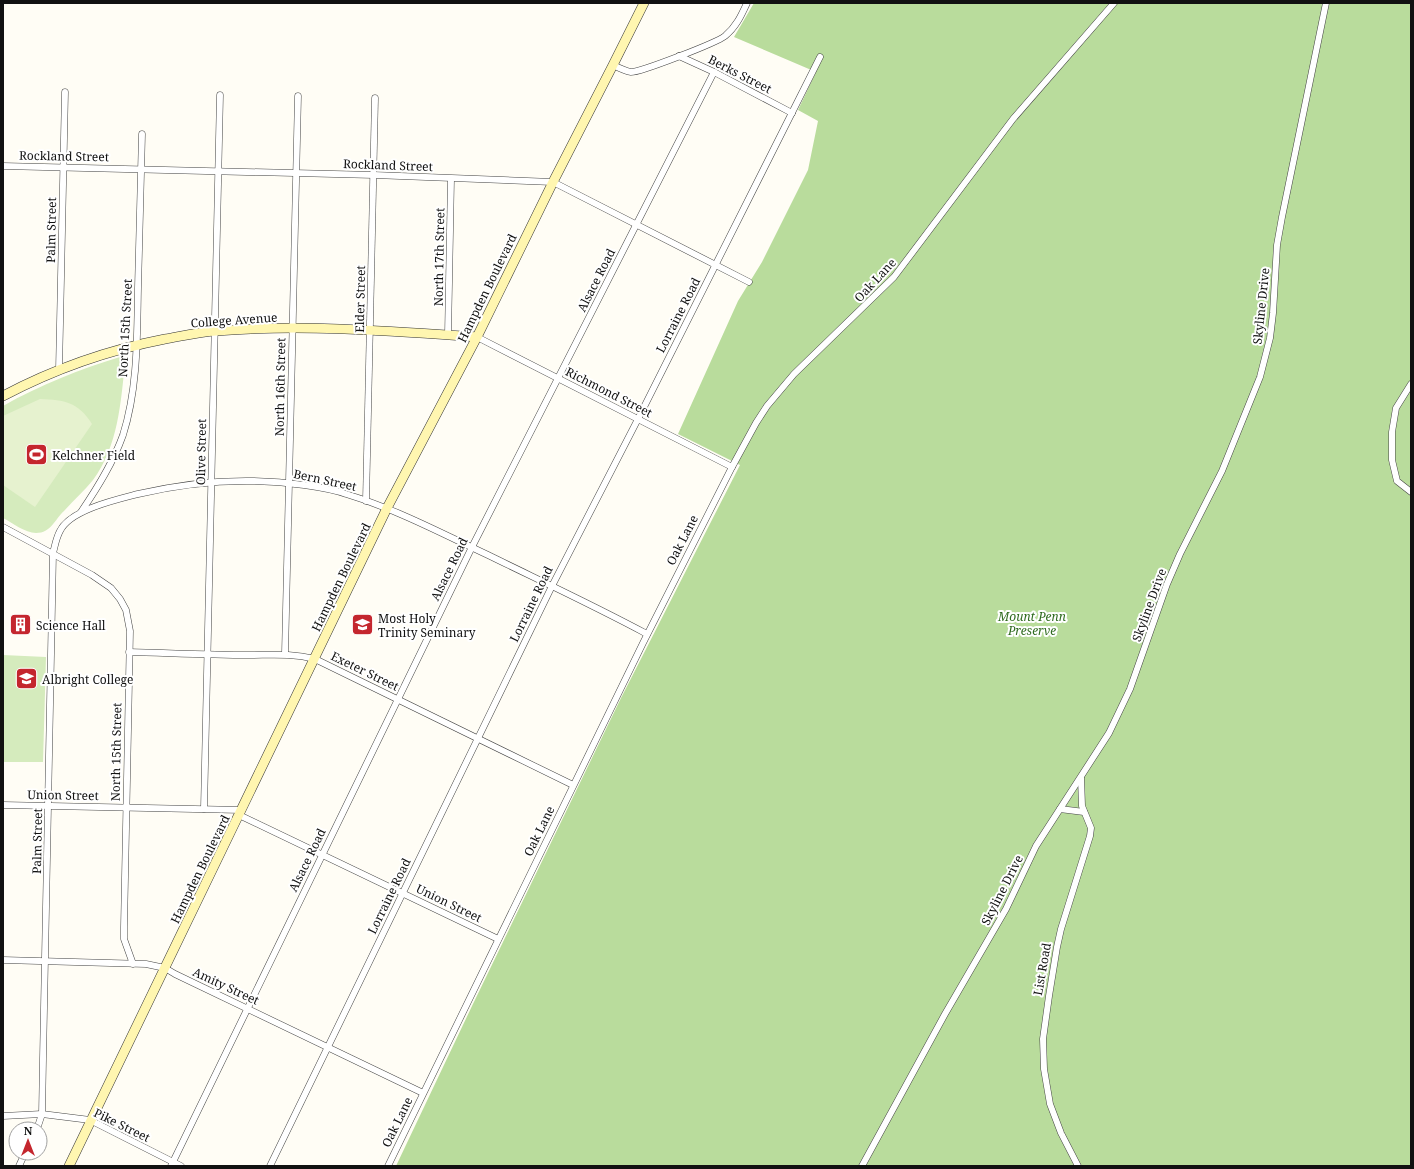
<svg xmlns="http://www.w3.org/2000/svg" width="1414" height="1169" font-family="'Noto Serif',serif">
<rect width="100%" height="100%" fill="#fffdf5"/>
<g fill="#d5ebbd">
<path d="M120 357 125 359V362C121 402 118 447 93 480 84 491 74 500 64 511 55 519 51 533 36 533 25 533 13 523 3 518V406C40 385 80 369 120 357Z"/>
<polygon points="3,655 46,657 43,762 3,762"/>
</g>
<polygon fill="#b9dc9c" points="754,3 1411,3 1411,1166 396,1166 472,1006 621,698 740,465 678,434 738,301 762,262 808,170 818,121 798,110 816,72 734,37"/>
<path fill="#e6f2cf" d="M40 399C65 400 78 402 92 424L35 507 3 485V416Z"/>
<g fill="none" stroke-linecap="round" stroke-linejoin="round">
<defs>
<g id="street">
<polyline points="679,56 714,72 792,113"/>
<path d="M613 65C619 68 625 71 631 72 641 72 716 43 725 36 736 27 741 16 747 3"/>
<polyline points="3,166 374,175 553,182 749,282"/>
<polyline points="448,335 451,179"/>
<polyline points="477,337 732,467"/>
<polyline points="59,370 65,92"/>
<polyline points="1411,384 1396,408 1392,432 1392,460 1397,481 1411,492"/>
<polyline points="366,501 375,98"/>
<path d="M81 512C98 487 113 463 123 435 138 388 137 336 138 288 139 236 141 185 142 134"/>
<polyline points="3,527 92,575 111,588 120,599 126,610 130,631 124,927 124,939 133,964"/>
<path d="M129 652C169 653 209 655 248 655 272 655 291 653 315 659L573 785"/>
<polyline points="285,654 298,96"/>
<polyline points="3,805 242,810"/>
<polyline points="204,809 220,95"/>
<polyline points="1060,809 1084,812"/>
<polyline points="239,815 498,939"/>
<polyline points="3,960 146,964 165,968 175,974 423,1093"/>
<polyline points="3,1116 42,1114 90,1120 181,1166"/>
<path d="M37 1129 42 1114 43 1059 53 553C55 546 56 538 60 531 70 510 115 500 138 494 193 481 248 477 304 485 318 487 333 489 346 494 396 509 441 533 488 555 541 581 595 606 647 634"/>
<polyline points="19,1166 25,1153"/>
<polyline points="171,1166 472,547 714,72"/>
<polyline points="270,1166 552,586 638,419 820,57"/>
<polyline points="388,1166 643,643 732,467 756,423 767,406 794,374 894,277 1013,119 1114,3"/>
<polyline points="862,1166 945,1014 1006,909 1036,846 1109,733 1130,689 1167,584 1180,554 1222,471 1260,377 1270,338 1273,313 1277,245 1282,217 1326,3"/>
<polyline points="1078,1166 1061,1133 1050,1104 1044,1069 1043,1039 1049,996 1057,947 1061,929 1090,836 1091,828 1082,806 1081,778"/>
</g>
<g id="secondary">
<path d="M3 396C54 369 108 350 165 339 182 336 199 332 216 331 302 324 391 331 477 337"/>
<polyline points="69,1166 387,508 477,337 553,182 613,65 644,3"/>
</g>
</defs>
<use href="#street" stroke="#444" stroke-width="7"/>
<use href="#secondary" stroke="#333" stroke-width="10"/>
<use href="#street" stroke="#fff" stroke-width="6"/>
<use href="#secondary" stroke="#fff6b0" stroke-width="9"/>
</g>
<defs>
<symbol id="stadium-square" viewBox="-11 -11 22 22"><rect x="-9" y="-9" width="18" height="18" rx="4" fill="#c4262e" stroke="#fff"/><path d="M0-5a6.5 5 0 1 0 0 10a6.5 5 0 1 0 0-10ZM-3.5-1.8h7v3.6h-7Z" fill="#fff"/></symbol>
<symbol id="building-square" viewBox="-11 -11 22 22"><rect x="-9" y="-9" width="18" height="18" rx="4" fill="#c4262e" stroke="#fff"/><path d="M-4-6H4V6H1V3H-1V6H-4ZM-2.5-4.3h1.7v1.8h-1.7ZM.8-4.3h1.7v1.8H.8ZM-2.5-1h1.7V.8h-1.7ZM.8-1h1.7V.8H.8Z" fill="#fff"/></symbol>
<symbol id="school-square" viewBox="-11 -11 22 22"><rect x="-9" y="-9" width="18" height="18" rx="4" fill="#c4262e" stroke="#fff"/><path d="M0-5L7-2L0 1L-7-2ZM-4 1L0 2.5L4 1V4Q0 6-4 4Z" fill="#fff"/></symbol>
<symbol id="university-square" viewBox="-11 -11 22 22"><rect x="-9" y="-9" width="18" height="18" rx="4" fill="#c4262e" stroke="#fff"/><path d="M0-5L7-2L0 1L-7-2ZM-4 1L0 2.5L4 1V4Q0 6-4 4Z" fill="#fff"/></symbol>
</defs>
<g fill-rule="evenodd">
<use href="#stadium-square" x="24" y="442" width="25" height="25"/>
<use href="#building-square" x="8" y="612" width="25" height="25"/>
<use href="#school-square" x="350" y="612" width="25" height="25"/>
<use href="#university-square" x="14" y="666" width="25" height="25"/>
</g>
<g text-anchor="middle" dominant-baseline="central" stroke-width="4" stroke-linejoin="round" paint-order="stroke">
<g font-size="12" fill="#111" stroke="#fff">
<text transform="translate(740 74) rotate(27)">Berks Street</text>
<text transform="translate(64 156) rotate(1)">Rockland Street</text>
<text transform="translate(388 165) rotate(2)">Rockland Street</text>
<text transform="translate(51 230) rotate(-89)">Palm Street</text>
<text transform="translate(439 257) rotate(-89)">North 17th Street</text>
<text transform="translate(596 280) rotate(-63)">Alsace Road</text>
<text transform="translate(875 280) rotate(-47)">Oak Lane</text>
<text transform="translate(487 288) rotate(-64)">Hampden Boulevard</text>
<text transform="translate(360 299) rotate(-89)">Elder Street</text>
<text transform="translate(1261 306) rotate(-84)">Skyline Drive</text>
<text transform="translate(678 315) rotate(-63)">Lorraine Road</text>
<text transform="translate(234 320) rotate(-4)">College Avenue</text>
<text transform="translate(125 328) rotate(-87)">North 15th Street</text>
<text transform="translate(280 387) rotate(-89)">North 16th Street</text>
<text transform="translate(609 392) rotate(27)">Richmond Street</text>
<text transform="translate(201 452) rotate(-89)">Olive Street</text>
<text transform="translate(325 480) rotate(12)">Bern Street</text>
<text transform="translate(682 540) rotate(-63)">Oak Lane</text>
<text transform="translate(449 569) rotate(-64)">Alsace Road</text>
<text transform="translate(341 577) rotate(-64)">Hampden Boulevard</text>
<text transform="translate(531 604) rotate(-64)">Lorraine Road</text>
<text transform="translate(1149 605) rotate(-70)">Skyline Drive</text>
<text transform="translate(365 671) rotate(26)">Exeter Street</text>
<text transform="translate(116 752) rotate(-89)">North 15th Street</text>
<text transform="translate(63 795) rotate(1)">Union Street</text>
<text transform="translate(539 831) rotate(-64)">Oak Lane</text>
<text transform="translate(37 841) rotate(-89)">Palm Street</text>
<text transform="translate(307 860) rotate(-64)">Alsace Road</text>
<text transform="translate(200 869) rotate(-64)">Hampden Boulevard</text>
<text transform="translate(1002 890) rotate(-63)">Skyline Drive</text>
<text transform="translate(389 896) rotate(-64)">Lorraine Road</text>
<text transform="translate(449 903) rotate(26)">Union Street</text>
<text transform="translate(1042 969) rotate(-80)">List Road</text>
<text transform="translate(226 986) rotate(25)">Amity Street</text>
<text transform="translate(397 1122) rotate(-64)">Oak Lane</text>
<text transform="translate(122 1125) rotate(26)">Pike Street</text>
</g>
<g font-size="12" fill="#111" stroke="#fff" text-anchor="start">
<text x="52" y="455">Kelchner Field</text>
<text x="378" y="618">Most Holy<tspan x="378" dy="14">Trinity Seminary</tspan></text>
<text x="36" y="625">Science Hall</text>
<text x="42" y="679">Albright College</text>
</g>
<g font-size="12" font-style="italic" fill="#2f6b1f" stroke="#fff">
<text x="1032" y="616">Mount Penn<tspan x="1032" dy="14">Preserve</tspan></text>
</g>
</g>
<rect width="1414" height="1169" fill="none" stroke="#111111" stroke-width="8"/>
<g transform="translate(28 1141)"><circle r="19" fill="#ffffff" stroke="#a0a0a0"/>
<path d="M0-3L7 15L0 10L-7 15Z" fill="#c4262e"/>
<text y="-6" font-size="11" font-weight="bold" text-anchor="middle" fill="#111111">N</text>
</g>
</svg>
